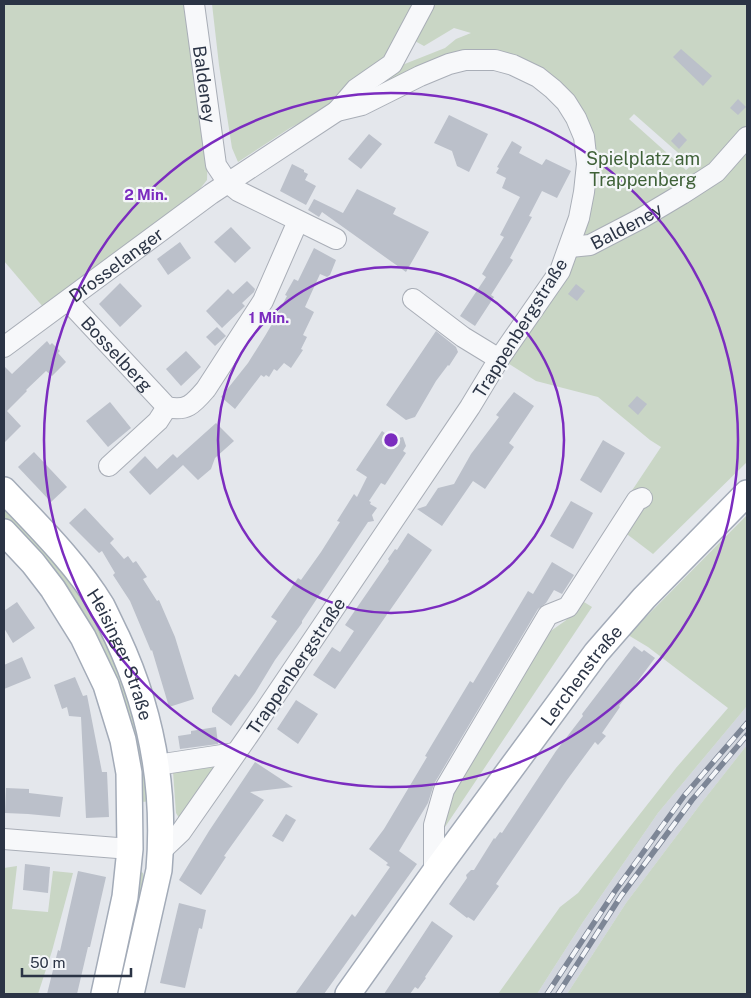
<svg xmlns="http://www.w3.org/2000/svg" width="751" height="998" font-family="'Public Sans',sans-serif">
<rect width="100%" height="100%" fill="#e4e7ec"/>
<polygon fill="#d2d6de" points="747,706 747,745 699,806 626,903 567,994 537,994 583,922 658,813"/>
<g fill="#c9d6c5" fill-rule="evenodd">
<polygon points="4,4 187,4 208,150 207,180 199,190 44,308 4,261"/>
<polygon points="212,4 419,4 398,48 332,106 290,128 238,162 232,148 219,65"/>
<path d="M430 4H747V462L653 554 611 522 661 447 650 440 598 397 536 381 506 362 574 243 581 219 578 117 496 57 350 100 397 67 445 48 456 39 471 33 454 28 424 46 413 40ZM634 114 684 158 690 167 686 170 629 119Z"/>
<polygon points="4,498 71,575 127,675 154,801 141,802 124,724 4,523"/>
<polygon points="747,515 747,706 658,813 583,922 537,994 498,994 560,907 578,893 676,768 728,708 648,647 628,635"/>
<polygon points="584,602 592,607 443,830 452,792 545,635 565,621"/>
<polygon points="747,745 747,994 567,994 626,903 699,806"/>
<polygon points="214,765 215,768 180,818 179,818 176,813 173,772"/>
<polygon points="17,866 12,909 48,912 53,871 73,873 52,951 38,994 4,994 4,868"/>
<polygon points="140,871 143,873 144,879 121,994 111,994"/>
</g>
<g fill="#bbc0ca">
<polygon points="681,49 712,76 703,86 673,57"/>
<polygon points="738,99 746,107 738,115 730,108"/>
<polygon points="449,115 488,134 469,172 457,166 452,151 434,143"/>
<polygon points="679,132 687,140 679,149 671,141"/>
<polygon points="369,134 382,144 361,169 348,159"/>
<polygon points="512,141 522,147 519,153 542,165 546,159 571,171 557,198 542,191 529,216 532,217 510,258 513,260 491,295 494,297 492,300 475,326 460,316 486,277 482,274 504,237 500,235 520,197 502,188 506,178 496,173 499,168 497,167"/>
<polygon points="292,164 304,170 304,172 308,174 305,180 316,186 306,205 280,191"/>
<polygon points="357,189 396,208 393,214 429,232 406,272 322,212 319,217 308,210 314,199 343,213"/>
<polygon points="231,227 251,248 235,263 214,242"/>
<polygon points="180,242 191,258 168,275 157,259"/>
<polygon points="314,248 336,260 330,275 327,277 320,274 305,307 314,312 303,335 307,337 301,349 303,350 291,368 284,363 277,371 274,369 269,377 266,375 264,377 261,375 235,409 221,397 248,363 265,336 272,324 271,321 274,320 287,296 285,295 294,279 298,281"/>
<polygon points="247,281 255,289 254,292 242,303 245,306 222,328 206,311 228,289 233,294"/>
<polygon points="120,283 142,306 120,327 99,304"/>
<polygon points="576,284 585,291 577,301 568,294"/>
<polygon points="217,327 226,336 215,346 206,337"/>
<polygon points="436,331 456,347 458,352 449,366 448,365 436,381 415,417 406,420 386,405"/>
<polygon points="47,341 50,345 52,343 60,351 58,353 66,362 52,376 46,371 26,390 27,391 7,411 21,426 4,443 4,366 12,374"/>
<polygon points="186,351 201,367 181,386 166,369"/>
<polygon points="514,392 534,406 509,443 514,447 485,489 473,481 442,526 417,509 426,506 438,488 454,484 471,454 499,417 496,415"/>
<polygon points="637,396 647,404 638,415 628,406"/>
<polygon points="110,402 131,428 108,447 86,421"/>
<polygon points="216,423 234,441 215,458 211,469 198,480 183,465 150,495 129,472 145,456 157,469 173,454 177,458"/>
<polygon points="382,431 393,439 403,437 406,446 403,451 406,453 385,485 381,483 369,501 371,502 370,504 377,508 372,515 374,521 368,522 302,621 302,623 275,660 255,693 231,726 212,712 212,708 235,674 239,677 277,621 271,617 298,578 301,580 321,552 340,522 337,521 354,494 357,497 367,477 356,470"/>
<polygon points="603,440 625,453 601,493 580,480"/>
<polygon points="34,452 67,487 51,502 18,467"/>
<polygon points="571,501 593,513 573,549 550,536"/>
<polygon points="85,508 114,539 110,543 124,559 128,556 133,563 136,561 147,577 143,579 157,601 159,600 175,637 194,699 169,707 152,650 151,651 130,601 113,575 115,573 102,551 99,553 69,523"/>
<polygon points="408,533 432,550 335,689 313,675 332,647 340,652 354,631 345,625 389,561 388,559 395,549 397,550"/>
<polygon points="552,562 574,575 562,594 554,590 546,603 538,609 434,784 428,803 399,851 417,864 324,994 295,994 352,914 355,917 390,867 386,865 388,863 369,849 384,829 427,757 425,756 470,681 473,683 528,591 533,594"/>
<polygon points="17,602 35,628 13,643 4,628 4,611"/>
<polygon points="634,646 642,652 644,650 655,658 619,706 620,707 602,733 606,736 598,745 595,742 567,780 496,884 499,886 474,921 468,917 467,918 449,904 467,878 466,875 471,870 474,870 494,838 495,839 500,832 502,833 556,751 583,716 582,714"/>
<polygon points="22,657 31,678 4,689 4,665"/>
<polygon points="75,677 83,696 87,695 102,772 107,772 109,817 86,818 81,717 69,716 67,707 62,709 54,685"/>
<polygon points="296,700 318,714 298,744 277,729"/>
<polygon points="216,727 218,744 180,749 178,736 191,734 191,731"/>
<polygon points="255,762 293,787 250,792 264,800 224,856 226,857 201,895 179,880 209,831"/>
<polygon points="6,788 29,789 29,793 63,797 60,817 28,814 5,813"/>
<polygon points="286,814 296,820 283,842 272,836"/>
<polygon points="25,864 50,867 48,893 23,890"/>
<polygon points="78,871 106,877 90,947 88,947 77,994 47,994 58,950 60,951"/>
<polygon points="179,903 206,910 202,929 199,928 185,988 160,983"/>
<polygon points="432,921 453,936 425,977 426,978 418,989 415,987 410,994 384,994"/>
</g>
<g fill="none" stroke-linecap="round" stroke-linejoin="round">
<defs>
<g id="minor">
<path id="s1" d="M194 4 216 165 228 183 238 191 336 239"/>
<polyline points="337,111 356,89 392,64 424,4"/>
<path id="s2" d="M570 247 590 245 640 219 682 194 716 172 747 137"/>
<polyline points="413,299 463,337 499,359"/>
<path id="s3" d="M68 301 167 407C187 412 194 403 206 389L263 301 298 221"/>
<path id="s4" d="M4 347 211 194 337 111 362 105 420 76 449 64 465 60H495L513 65 538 77 553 89 566 102 576 118 584 137 587 164 584 192 579 218 560 271 499 359 470 407 248 736 181 832 161 851"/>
<polyline points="109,466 158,421 167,407"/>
<polyline points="157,765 235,753"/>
<polyline points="4,839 130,849"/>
<polyline points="434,873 434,825 444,790 548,615 568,607 637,500 642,498"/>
</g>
<g id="major">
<path id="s5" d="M4 490C38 526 76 563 102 606 107 616 112 627 117 637 152 712 166 788 159 870L131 994"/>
<polyline points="4,532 33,563 53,589 83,637 106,685 123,740 129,773 130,849 125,897 104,994"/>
<path id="s6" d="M348 994 434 873 596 653 644 598 747 493"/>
</g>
</defs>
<use href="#minor" stroke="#a9aeb7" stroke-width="22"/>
<use href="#major" stroke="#a3abb8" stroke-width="28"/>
<use href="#minor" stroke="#f7f8fa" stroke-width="20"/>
<use href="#major" stroke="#fff" stroke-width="25"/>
<defs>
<g id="rail">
<polyline points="547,994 615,891 684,796 747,723"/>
<polyline points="558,994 621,896 692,800 747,735"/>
</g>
</defs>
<use href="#rail" stroke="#7d8696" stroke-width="5.5"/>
<use href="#rail" stroke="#f4f6f9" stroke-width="4" stroke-dasharray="11" stroke-linecap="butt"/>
</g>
<g fill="none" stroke="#7b2cbf" stroke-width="2.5">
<circle cx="391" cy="440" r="173"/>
<circle cx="391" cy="440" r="347"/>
</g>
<g text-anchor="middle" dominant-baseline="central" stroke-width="4.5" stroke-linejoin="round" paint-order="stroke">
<g font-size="18" fill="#2b3445" stroke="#f4f6f9">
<text stroke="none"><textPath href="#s1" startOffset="81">Baldeney</textPath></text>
<text stroke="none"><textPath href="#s2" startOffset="61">Baldeney</textPath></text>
<text stroke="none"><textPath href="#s4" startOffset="139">Drosselanger</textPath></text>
<text transform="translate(520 328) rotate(-58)">Trappenbergstraße</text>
<text stroke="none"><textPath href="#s3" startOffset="72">Bosselberg</textPath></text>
<text stroke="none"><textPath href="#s5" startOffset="204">Heisinger Straße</textPath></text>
<text transform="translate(296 666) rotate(-56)">Trappenbergstraße</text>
<text stroke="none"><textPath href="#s6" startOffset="395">Lerchenstraße</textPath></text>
</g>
<g font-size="18" fill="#3f6138" stroke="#f4f6f9">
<text x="643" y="158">Spielplatz am<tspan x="643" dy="21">Trappenberg</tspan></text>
</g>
</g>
<circle cx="391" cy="440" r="8" fill="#7b2cbf" stroke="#f4f6f9" stroke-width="2.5"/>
<g font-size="15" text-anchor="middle" font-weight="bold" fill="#7b2cbf" stroke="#f4f6f9" stroke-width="4.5" stroke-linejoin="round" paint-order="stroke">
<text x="146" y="200">2 Min.</text>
<text x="269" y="323">1 Min.</text>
</g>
<rect width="751" height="998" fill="none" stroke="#2b3445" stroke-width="10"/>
<path d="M22 968v8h109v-8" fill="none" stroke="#2b3445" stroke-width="2.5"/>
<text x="30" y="968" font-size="15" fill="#2b3445" stroke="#f4f6f9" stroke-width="4" paint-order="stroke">50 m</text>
</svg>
